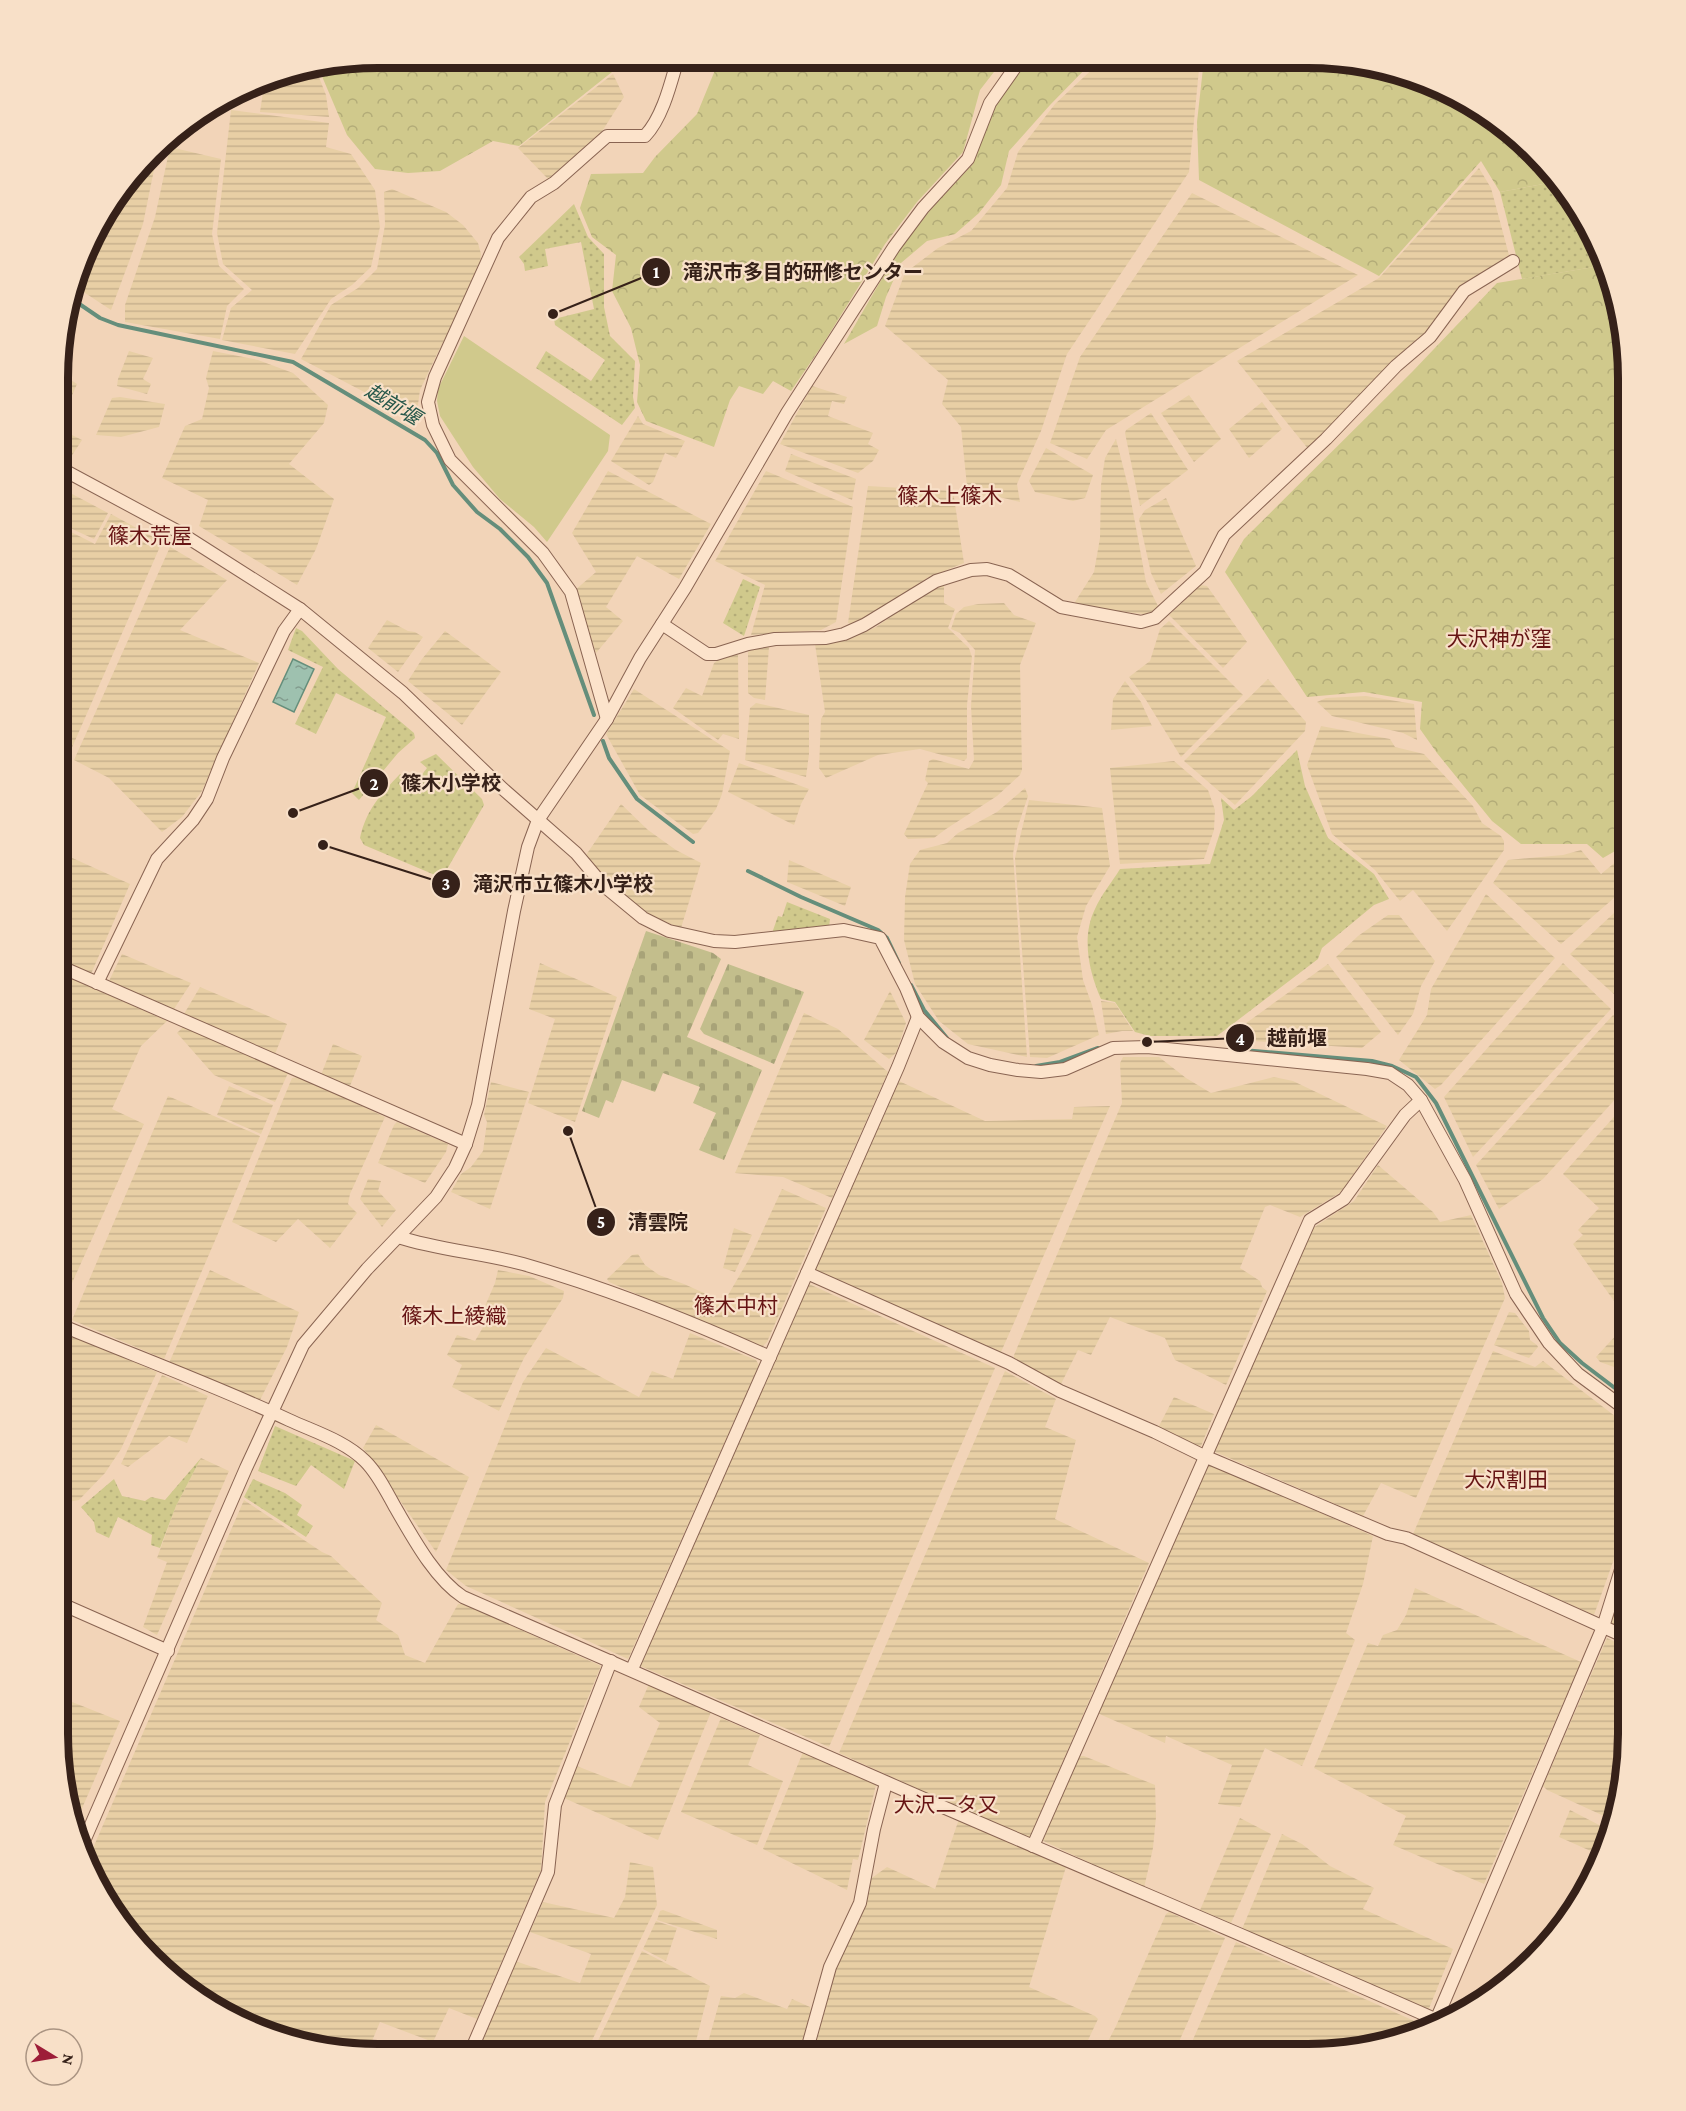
<svg xmlns="http://www.w3.org/2000/svg" width="1686" height="2111" font-family="'Crimson Pro','Noto Sans JP',serif">
<defs>
<pattern id="farmland-rules" width="6" height="5" patternUnits="userSpaceOnUse" patternTransform="scale(1.5)"><rect width="6" height="5" fill="#e8cfa5"/><path d="M0 2.5h6" fill="none" stroke="#c8b18d"/></pattern>
<pattern id="grass-dots" width="8" height="8" patternUnits="userSpaceOnUse" patternTransform="scale(1.5)"><rect width="8" height="8" fill="#d0c98c"/><path d="M2 2h.1M6 6h.1" fill="none" stroke="#b3ac78" stroke-width="1.8" stroke-linecap="round"/></pattern>
<pattern id="forest-crowns" width="20" height="18" patternUnits="userSpaceOnUse" patternTransform="scale(1.5)"><rect width="20" height="18" fill="#d0c98c"/><path d="M2 6a3 3 0 1 1 6 0M12 15a3 3 0 1 1 6 0" fill="none" stroke="#b3ac78"/></pattern>
<pattern id="cemetery-stones" width="16" height="16" patternUnits="userSpaceOnUse" patternTransform="scale(1.5)"><rect width="16" height="16" fill="#c3be8c"/><path d="M2 7V4a2 2 0 0 1 4 0v3zM10 15v-3a2 2 0 0 1 4 0v3z" fill="#a8a378"/></pattern>
<pattern id="water-ripples" width="26" height="14" patternUnits="userSpaceOnUse" patternTransform="scale(1.5)"><rect width="26" height="14" fill="#9ec1af"/><path d="M2 4q2-2 4 0t4 0M15 11q2-2 4 0t4 0" fill="none" stroke="#829c8e"/></pattern>
</defs>
<rect width="100%" height="100%" fill="#f2d4b8"/>
<g fill="url(#farmland-rules)">
<polygon points="1140,59 1200,59 1189,172 1067,354 1041,431 1017,484 1020,502 991,495 968,496 961,427 942,404 948,380 885,326 905,273 938,248 971,231 1007,188 1018,152 1055,104 1100,62 1132,62"/>
<polygon points="315,67 326,95 329,117 260,112 265,79 274,74"/>
<polygon points="613,74 624,97 601,133 548,179 518,148"/>
<polygon points="231,110 329,123 326,147 351,154 375,190 380,227 371,267 352,285 331,299 295,354 222,340 231,308 252,290 223,264 217,233"/>
<polygon points="159,145 143,224 111,310 76,287 100,218"/>
<polygon points="170,147 221,159 212,234 219,266 244,289 227,306 220,339 125,322 125,305 155,217"/>
<polygon points="1479,168 1491,188 1509,255 1463,287 1426,335 1309,450 1237,361 1379,278"/>
<polygon points="392,189 446,212 463,225 478,243 481,254 479,276 439,350 420,390 416,419 301,359 331,305 358,288 377,269 385,225 384,192"/>
<polygon points="1192,193 1358,275 1106,430 1087,459 1050,443 1080,357"/>
<polygon points="129,351 153,358 143,379 151,384 147,394 117,386 118,379"/>
<polygon points="213,351 258,360 293,373 328,405 324,423 289,464 334,499 316,549 297,585 199,526 208,500 162,478 185,426 202,419 209,388 206,378"/>
<polygon points="62,374 77,384 60,423 60,375"/>
<polygon points="812,386 847,397 844,404 832,401 828,416 873,433 868,444 879,450 873,461 858,473 780,444"/>
<polygon points="1189,395 1221,439 1194,462 1161,413"/>
<polygon points="120,397 165,404 159,427 121,437 96,435 112,398"/>
<polygon points="1262,402 1282,429 1249,458 1229,429"/>
<polygon points="1151,413 1188,470 1140,506 1125,433 1126,430"/>
<polygon points="638,416 643,424 685,441 676,458 665,453 653,482 649,485 611,461"/>
<polygon points="60,429 82,440 71,457 60,451"/>
<polygon points="1116,439 1129,490 1146,582 1159,608 1151,615 1078,606 1075,602 1094,572 1100,538 1101,485 1105,458"/>
<polygon points="1046,448 1093,475 1085,498 1073,501 1035,492 1029,481"/>
<polygon points="791,454 856,479 852,500 785,471"/>
<polygon points="608,471 711,524 679,579 637,556 606,607 623,621 596,653 574,591 596,572 572,533"/>
<polygon points="766,471 853,507 836,622 821,630 751,635 765,585 715,561"/>
<polygon points="868,486 953,491 964,563 927,578 885,607 851,624 848,623"/>
<polygon points="59,487 108,513 94,539 59,523"/>
<polygon points="1166,498 1196,566 1161,594 1151,573 1139,519 1145,510"/>
<polygon points="111,514 162,542 67,759 59,757 59,526 95,544"/>
<polygon points="170,547 227,580 180,630 259,663 202,791 182,817 162,832 109,778 74,760"/>
<polygon points="944,584 944,603 955,609 948,628 969,648 972,657 967,705 967,758 964,761 920,749 878,755 826,778 819,768 821,719 825,712 815,644 853,637 876,627 924,594"/>
<polygon points="1201,585 1207,586 1247,642 1223,668 1169,615"/>
<polygon points="1004,603 1014,615 1036,623 1020,665 1022,770 1020,775 997,796 946,829 934,838 908,839 904,834 928,783 925,780 929,761 933,759 969,769 974,760 971,706 975,650 960,633 951,629 956,614 964,607 978,604"/>
<polygon points="387,620 408,631 415,632 423,637 398,672 368,648"/>
<polygon points="1169,621 1243,695 1181,757 1146,700 1129,677 1150,661 1160,629"/>
<polygon points="445,631 501,672 462,725 408,681 422,659"/>
<polygon points="756,646 769,647 765,700 754,698 748,693 748,652"/>
<polygon points="738,654 739,739 723,734 718,740 673,708 686,688 702,696 714,663 718,660"/>
<polygon points="1268,679 1306,722 1305,731 1235,805 1184,761"/>
<polygon points="1125,681 1141,702 1152,726 1111,730 1113,699"/>
<polygon points="634,689 730,751 722,794 716,809 698,833 693,834 640,795 606,734"/>
<polygon points="1366,696 1414,704 1417,740 1403,733 1332,716 1317,702 1326,698"/>
<polygon points="756,703 809,715 809,754 806,777 745,760 750,708"/>
<polygon points="1321,726 1390,739 1395,747 1424,754 1473,806 1482,823 1501,836 1504,841 1504,850 1447,931 1413,890 1400,901 1375,870 1332,834 1307,765"/>
<polygon points="1174,761 1208,790 1215,810 1214,830 1204,859 1120,864 1110,768"/>
<polygon points="739,763 809,789 801,804 794,825 728,792"/>
<polygon points="1025,788 1028,796 1017,829 1013,854 1027,1057 968,1044 939,1021 915,984 904,940 905,897 910,864 920,850 947,843 958,833 997,812"/>
<polygon points="1029,800 1102,808 1110,866 1086,906 1077,937 1083,980 1092,1005 1099,1035 1047,1058 1030,1057 1015,858"/>
<polygon points="621,804 648,830 676,850 701,863 681,928 647,915 607,883 586,855"/>
<polygon points="1581,850 1601,874 1629,851 1629,885 1561,944 1493,883 1508,860 1563,855"/>
<polygon points="59,852 130,884 91,974 59,959"/>
<polygon points="789,860 851,887 845,906 787,882"/>
<polygon points="1486,894 1555,958 1441,1085 1435,1089 1399,1060 1427,1015 1431,989"/>
<polygon points="1629,899 1629,1008 1570,954"/>
<polygon points="1388,915 1399,915 1435,961 1421,986 1413,1014 1398,1035 1336,957 1358,936"/>
<polygon points="122,954 191,983 174,1009 109,981"/>
<polygon points="540,963 617,997 575,1122 528,1103 555,1019 529,1009"/>
<polygon points="1563,963 1611,1009 1473,1157 1444,1097"/>
<polygon points="1328,964 1381,1032 1362,1048 1224,1039"/>
<polygon points="59,973 167,1021 141,1046 112,1109 144,1124 58,1314"/>
<polygon points="200,987 287,1024 275,1054 184,1014"/>
<polygon points="890,991 906,1023 896,1053 889,1059 864,1040"/>
<polygon points="1101,1001 1115,1003 1133,1031 1122,1031 1106,1034"/>
<polygon points="804,1013 838,1029 888,1072 832,1198 783,1177 735,1173"/>
<polygon points="1613,1015 1621,1018 1629,1025 1629,1084 1543,1179 1499,1209 1476,1165"/>
<polygon points="183,1027 288,1073 275,1102 214,1075 177,1033"/>
<polygon points="333,1044 362,1056 350,1086 321,1075"/>
<polygon points="1123,1057 1159,1057 1186,1078 1211,1093 1274,1077 1293,1081 1387,1126 1341,1192 1300,1217 1270,1205 1265,1207 1240,1268 1260,1281 1262,1287 1267,1291 1226,1385 1175,1360 1165,1338 1110,1317 1091,1355 1078,1350 1061,1384 1014,1360 1014,1355 1122,1103 1120,1063"/>
<polygon points="300,1077 385,1117 350,1194 348,1204 357,1213 330,1248 298,1219 276,1242 232,1222 292,1078"/>
<polygon points="899,1081 985,1121 1072,1119 1074,1107 1110,1106 1001,1352 814,1271"/>
<polygon points="491,1082 529,1092 490,1209 451,1192 461,1174 471,1167 483,1151 487,1122 484,1115"/>
<polygon points="229,1086 273,1105 261,1134 217,1115"/>
<polygon points="168,1096 260,1136 164,1359 72,1320"/>
<polygon points="1629,1100 1629,1305 1622,1312 1573,1244 1583,1235 1578,1230 1599,1208 1563,1174"/>
<polygon points="397,1122 448,1144 446,1152 425,1183 378,1163 394,1125"/>
<polygon points="1378,1165 1433,1212 1440,1222 1471,1215 1502,1283 1505,1298 1416,1498 1381,1483 1363,1516 1213,1451 1313,1228 1354,1201"/>
<polygon points="368,1179 381,1181 378,1191 396,1210 382,1227 360,1199"/>
<polygon points="782,1189 826,1208 767,1342 761,1348 609,1282 607,1279 632,1255 638,1254 645,1265 659,1275 684,1284 724,1302 752,1254"/>
<polygon points="734,1228 752,1235 735,1272 723,1268"/>
<polygon points="210,1270 299,1312 287,1347 260,1400 169,1363"/>
<polygon points="498,1270 529,1276 564,1291 563,1298 524,1358 499,1411 452,1387 462,1365 447,1355 457,1335 475,1341 493,1310 485,1306 495,1283"/>
<polygon points="809,1284 995,1368 829,1747 638,1665"/>
<polygon points="1509,1312 1515,1313 1529,1331 1530,1340 1537,1345 1538,1347 1529,1358 1494,1345"/>
<polygon points="1629,1321 1628,1372 1600,1362 1596,1357"/>
<polygon points="65,1332 157,1372 121,1449 105,1473 79,1500 57,1504 58,1349"/>
<polygon points="690,1333 756,1360 759,1365 628,1659 466,1586 446,1570 523,1382 546,1348 639,1397 652,1371 673,1379"/>
<polygon points="1493,1351 1535,1367 1543,1361 1628,1426 1628,1520 1594,1615 1413,1534"/>
<polygon points="1005,1371 1056,1399 1045,1427 1076,1440 1055,1519 1149,1563 1029,1839 839,1753"/>
<polygon points="162,1375 208,1396 187,1443 169,1436 128,1467 121,1464"/>
<polygon points="1174,1397 1214,1414 1201,1446 1196,1446 1158,1428"/>
<polygon points="376,1425 469,1477 436,1552 363,1448"/>
<polygon points="201,1458 229,1471 157,1635 143,1627 167,1562 157,1558 176,1506"/>
<polygon points="1208,1463 1373,1536 1363,1584 1346,1633 1355,1640 1302,1766 1265,1748 1240,1807 1218,1804 1232,1765 1166,1736 1165,1743 1095,1712"/>
<polygon points="244,1500 322,1552 331,1556 382,1603 376,1620 398,1635 405,1655 425,1663 458,1604 464,1604 601,1666 545,1802 541,1870 477,2019 449,2008 433,2042 380,2022 367,2053 356,2053 336,2049 218,2009 200,2000 137,1945 100,1893 87,1862"/>
<polygon points="1628,1568 1628,1631 1610,1623"/>
<polygon points="1415,1588 1581,1662 1484,1884 1393,1845 1406,1816 1314,1768 1368,1643 1378,1646 1383,1635 1397,1630 1406,1615"/>
<polygon points="1607,1638 1628,1648 1628,1755 1621,1792 1616,1790 1604,1816 1547,1790 1543,1786"/>
<polygon points="649,1684 711,1712 658,1840 564,1798 574,1765 631,1787 660,1723 639,1707"/>
<polygon points="57,1696 120,1721 73,1829 68,1816 57,1734"/>
<polygon points="721,1718 760,1735 748,1765 783,1781 757,1845 681,1812"/>
<polygon points="803,1752 876,1785 858,1860 853,1859 847,1890 763,1849"/>
<polygon points="1078,1756 1084,1756 1155,1785 1156,1817 1153,1848 1144,1888 1039,1839"/>
<polygon points="1570,1810 1605,1828 1601,1837 1610,1841 1602,1856 1559,1837"/>
<polygon points="1240,1818 1271,1834 1231,1923 1200,1910"/>
<polygon points="959,1819 1066,1867 1029,1987 1095,2016 1098,2019 1082,2053 813,2053 838,1962 869,1880 887,1867 935,1889"/>
<polygon points="1282,1834 1302,1844 1330,1866 1374,1888 1363,1909 1453,1949 1428,2011 1242,1929"/>
<polygon points="630,1862 653,1867 657,1905 586,2053 475,2053 515,1961 580,1983 591,1954 530,1932 543,1902 614,1918 625,1897"/>
<polygon points="663,1910 717,1930 717,1939 657,1920 660,1911"/>
<polygon points="1169,1912 1225,1938 1174,2053 1102,2053 1116,2026 1166,1914"/>
<polygon points="656,1921 677,1928 666,1961 643,1949"/>
<polygon points="1236,1942 1419,2023 1419,2032 1392,2043 1329,2053 1268,2053 1240,2040 1234,2053 1187,2053"/>
<polygon points="642,1951 710,1986 693,2053 592,2053"/>
<polygon points="744,1993 787,2009 792,1999 810,2007 811,2012 800,2053 705,2053 721,1996 735,1998"/>
</g>
<g fill="url(#grass-dots)">
<polygon points="1560,181 1586,218 1606,265 1522,279 1500,192"/>
<polygon points="574,204 588,237 604,254 604,307 610,336 635,361 633,397 635,408 622,425 536,368 546,351 591,381 605,360 555,325 554,319 594,309 581,242 545,249 548,266 525,271 524,264 519,257"/>
<polygon points="743,579 760,587 744,636 723,623"/>
<polygon points="296,628 302,631 338,669 414,733 415,738 398,753 359,800 352,793 386,717 336,693 316,734 295,724 323,667 288,650"/>
<path d="M1297 750 1305 786 1328 838 1374 874 1389 899 1374 905 1322 948 1318 959 1217 1036H1150L1135 1032 1115 1002 1101 999C1089 972 1081 937 1095 909 1101 895 1112 882 1120 869L1210 864 1224 820 1221 798 1234 810 1252 796Z"/>
<path d="M436 754 482 799 484 805 442 878 364 845 360 838C366 810 381 794 400 774L415 784 427 768 420 762Z"/>
<polygon points="787,902 830,919 829,927 771,936 778,916 782,917"/>
<polygon points="275,1426 355,1461 344,1489 311,1465 296,1486 258,1471"/>
<polygon points="201,1458 176,1506 160,1548 151,1545 152,1535 118,1517 109,1538 96,1532 94,1522 81,1507 114,1479 122,1496 145,1501 151,1497 165,1500"/>
<polygon points="253,1479 285,1493 302,1505 297,1515 313,1526 306,1537 244,1497"/>
</g>
<g fill="url(#forest-crowns)">
<polygon points="378,57 618,58 612,72 519,146 493,141 440,171 408,173 375,169 347,135 318,67"/>
<polygon points="720,58 1004,59 980,90 963,152 917,202 885,244 823,344 791,391 773,381 763,394 739,386 730,400 714,447 646,421 637,402 640,365 631,328 612,291 616,255 592,237 580,208 591,174 643,173 655,157 697,114"/>
<polygon points="1029,59 1095,59 1050,105 1009,151 1001,185 979,213 955,234 927,241 901,263 886,297 877,326 844,344 898,251 931,209 973,164 995,105"/>
<polygon points="1204,59 1350,60 1431,81 1487,111 1549,166 1560,181 1500,192 1481,161 1379,276 1199,180 1197,122"/>
<polygon points="1606,265 1618,294 1629,377 1629,843 1603,858 1587,844 1521,844 1492,821 1437,753 1420,729 1422,702 1364,692 1307,697 1225,572 1244,539 1412,372 1497,283"/>
</g>
<g fill="url(#cemetery-stones)">
<polygon points="646,931 713,953 721,959 687,1037 762,1070 724,1160 699,1150 716,1113 693,1103 700,1087 663,1073 655,1092 622,1080 613,1103 606,1100 599,1118 582,1111"/>
<polygon points="728,964 804,992 774,1064 704,1034 700,1029"/>
</g>
<polygon fill="#d0c98c" points="464,336 610,435 608,451 547,542 534,527 500,499 473,467 440,416 437,401 438,389"/>
<polygon fill="url(#water-ripples)" stroke="#658e7b" stroke-width="1.5" points="293,659 314,669 294,712 273,702"/>
<g fill="none" stroke-linecap="round" stroke-linejoin="round">
<g stroke="#658e7b" stroke-width="4">
<polyline points="72,299 100,318 118,325 293,362 425,440 437,453 453,485 477,512 500,529 528,557 547,583 594,715"/>
<polyline points="603,741 609,758 637,799 693,842"/>
<polyline points="748,871 801,897 878,930 887,938 899,963"/>
<polyline points="911,985 924,1010 947,1038"/>
<polyline points="1230,1049 1372,1061 1392,1066 1416,1077 1436,1103 1543,1318 1560,1343 1582,1363 1628,1398"/>
<polyline points="1036,1066 1060,1062 1098,1048"/>
</g>
<defs>
<g id="minor">
<polyline points="60,468 179,532 300,609 403,693 503,789 576,853 603,885 643,918 669,931 714,941 735,942 844,930 880,938 906,988 918,1017 943,1042 968,1058 990,1065 1018,1070 1041,1072 1065,1069 1113,1048 1147,1047 1367,1069 1390,1073 1408,1085 1421,1100 1465,1180 1516,1294 1549,1343 1578,1374 1628,1411"/>
<polyline points="662,624 707,654 716,654 748,644 775,639 826,638 844,634 864,625 936,581 971,570 987,569 1009,575 1061,607 1141,622 1155,618 1205,572 1224,535 1326,439 1396,366 1430,337 1464,291 1513,261"/>
<path d="M607 719 571 592 543 553 450 460 433 425 428 402 435 377 498 238 531 197 554 183 607 136H645C663 117 671 82 678 58"/>
<polyline points="59,966 466,1144"/>
<polyline points="97,983 157,859 193,820 207,799 223,758 284,631 300,609"/>
<path d="M398 1237C439 1250 482 1253 523 1264 607 1288 690 1321 770 1357"/>
<polyline points="807,1273 1009,1363 1060,1391 1155,1432 1204,1456 1388,1534 1406,1538 1628,1638"/>
<path d="M58 1324C135 1356 214 1385 289 1420 315 1432 345 1441 365 1461 378 1474 386 1491 395 1507 412 1536 434 1578 463 1597 605 1658 746 1722 888 1783 1070 1863 1254 1939 1437 2020"/>
<polyline points="57,1602 168,1651"/>
<polyline points="632,1669 898,1067 918,1017"/>
<polyline points="1033,1846 1310,1220 1344,1199 1405,1115 1421,1100"/>
<polyline points="81,1848 246,1468 303,1345 367,1269 436,1197 455,1168 466,1144 478,1105 514,911 528,847 538,820 607,719 640,658 685,588 787,413 894,247 923,208 968,159 990,103 1021,59"/>
<polyline points="1434,2025 1603,1627 1628,1547"/>
<polyline points="470,2053 548,1872 555,1805 611,1661"/>
<polyline points="806,2053 830,1967 860,1903 874,1829 886,1783"/>
</g>
</defs>
<use href="#minor" stroke="#896452" stroke-width="14"/>
<use href="#minor" stroke="#fce3cb" stroke-width="12"/>
</g>
<g text-anchor="middle" dominant-baseline="central" stroke-width="4.5" stroke-linejoin="round" paint-order="stroke">
<g font-size="20" font-style="italic" fill="#26574a" stroke="#f8e0c8">
<text transform="translate(393 404) rotate(31)">越前堰</text>
</g>
<g font-size="21" fill="#661414" stroke="#f8e0c8">
<text x="950" y="496">篠木上篠木</text>
<text x="150" y="536">篠木荒屋</text>
<text x="1499" y="639">大沢神が窪</text>
<text x="736" y="1306">篠木中村</text>
<text x="454" y="1316">篠木上綾織</text>
<text x="1506" y="1480">大沢割田</text>
<text x="946" y="1805">大沢二タ又</text>
</g>
</g>
<path d="M0 0H1686V2111H0ZM378 68H1308A310 310 0 0 1 1618 378V1734A310 310 0 0 1 1308 2044H378A310 310 0 0 1 68 1734V378A310 310 0 0 1 378 68Z" fill="#f8e0c8" fill-rule="evenodd"/>
<path fill="none" stroke="#362119" stroke-width="8" d="M378 68H1308A310 310 0 0 1 1618 378V1734A310 310 0 0 1 1308 2044H378A310 310 0 0 1 68 1734V378A310 310 0 0 1 378 68Z"/>
<path fill="none" stroke="#362119" stroke-width="2" d="M553 314L656 272M293 813L374 783M323 845L446 884M1147 1042L1240 1038M568 1131L601 1222"/>
<g fill="#362119" stroke="#f8e0c8" stroke-width="2">
<circle cx="553" cy="314" r="6"/>
<circle cx="293" cy="813" r="6"/>
<circle cx="323" cy="845" r="6"/>
<circle cx="1147" cy="1042" r="6"/>
<circle cx="568" cy="1131" r="6"/>
<circle cx="656" cy="272" r="15"/>
<circle cx="374" cy="783" r="15"/>
<circle cx="446" cy="884" r="15"/>
<circle cx="1240" cy="1038" r="15"/>
<circle cx="601" cy="1222" r="15"/>
</g>
<g font-size="18" text-anchor="middle" font-weight="bold" fill="#fff">
<text x="656" y="278">1</text>
<text x="374" y="790">2</text>
<text x="446" y="890">3</text>
<text x="1240" y="1045">4</text>
<text x="601" y="1228">5</text>
</g>
<g font-size="20" text-anchor="middle" font-weight="bold" fill="#362119" stroke="#f8e0c8" stroke-width="4.5" stroke-linejoin="round" paint-order="stroke">
<text x="803" y="279">滝沢市多目的研修センター</text>
<text x="451" y="790">篠木小学校</text>
<text x="563" y="891">滝沢市立篠木小学校</text>
<text x="1297" y="1045">越前堰</text>
<text x="658" y="1229">清雲院</text>
</g>
<g transform="translate(54 2057) rotate(101)"><circle r="28" fill="#f8e0c8" stroke="#aa9482" stroke-width="1.5"/>
<path d="M0-4.5L10 22L0 15L-10 22Z" fill="#9d1d38"/>
<text y="-9" font-size="16" font-weight="bold" text-anchor="middle" fill="#362119">N</text>
</g>
</svg>
